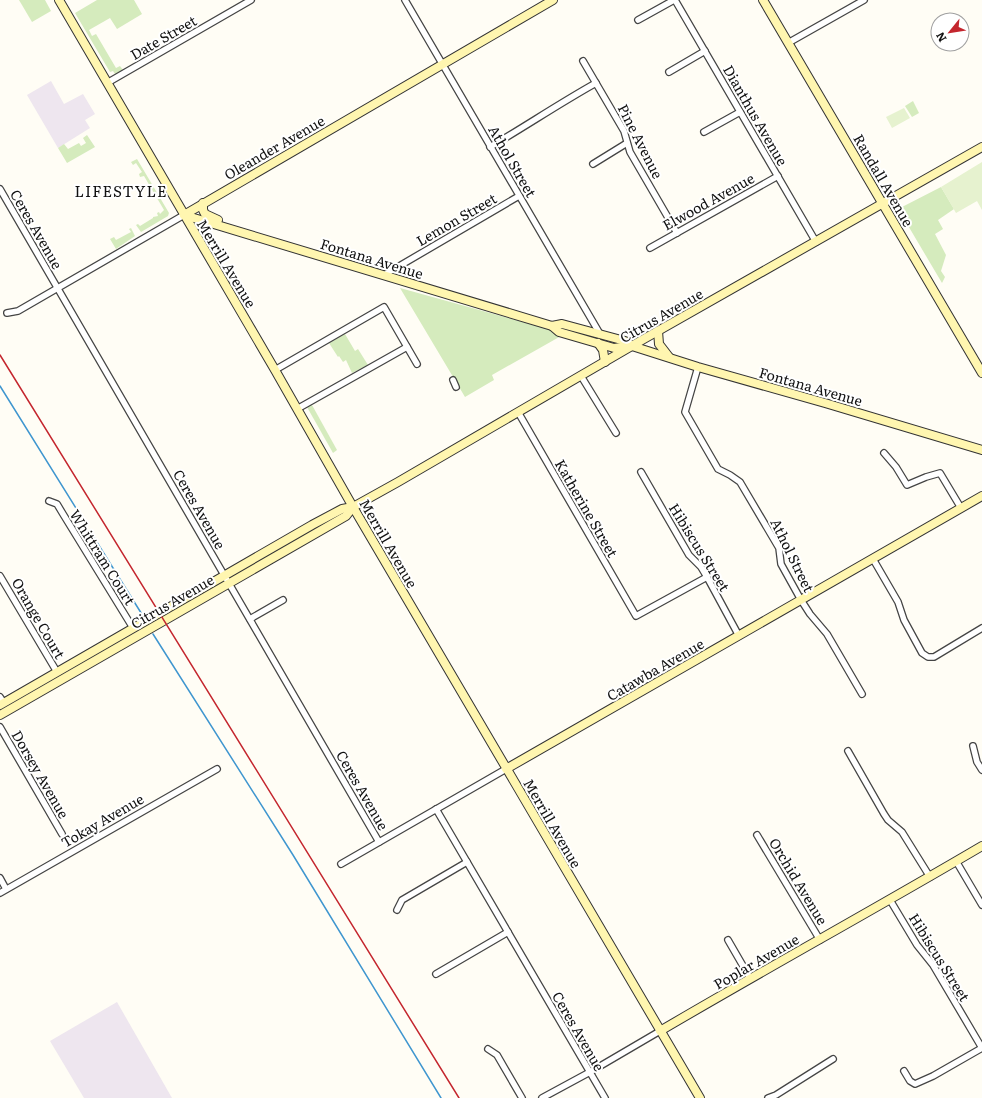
<svg xmlns="http://www.w3.org/2000/svg" width="982" height="1098" font-family="Literata,serif">
<rect width="100%" height="100%" fill="#fffdf5"/>
<g fill="#eee6ef">
<polygon points="51,81 64,104 83,94 95,114 85,120 90,128 58,148 27,95"/>
<polygon points="117,1002 172,1098 84,1098 50,1041"/>
</g>
<g fill="#d5ebbd">
<polygon points="19,0 45,0 51,11 32,22"/>
<polygon points="97,0 134,0 142,14 117,29 110,18 89,30 92,36 96,34 116,68 120,66 123,70 115,74 113,71 110,72 75,13"/>
<polygon points="913,101 919,113 912,117 905,106"/>
<polygon points="87,135 95,147 67,163 58,148 64,144 68,149 79,143 81,146 86,143 83,138"/>
<polygon points="137,159 169,213 168,216 141,232 136,225 138,224 140,226 153,218 153,217 158,216 157,213 159,212 160,214 164,210 144,176 140,177 139,174 142,172 136,163 133,165 131,162"/>
<polygon points="941,187 954,209 938,220 943,229 935,234 946,255 941,271 945,277 942,283 900,212 902,207"/>
<polygon points="131,228 135,236 116,249 110,239 114,237 116,240 131,232 129,229"/>
<polygon points="400,288 555,331 561,336 492,375 494,380 465,397"/>
<polygon points="345,334 355,351 358,349 368,365 352,373 346,360 343,362 339,356 338,357 329,343"/>
<polygon points="312,405 337,450 333,453 307,407"/>
</g>
<g fill="#e6f2cf">
<polygon points="904,108 910,118 892,128 886,117"/>
<polygon points="982,162 982,210 977,201 956,213 941,187"/>
</g>
<g fill="none" stroke-linecap="round" stroke-linejoin="round">
<g stroke="#3f96cf" stroke-width="1.5">
<polyline points="0,386 79,513"/>
<polyline points="93,536 143,616"/>
<polyline points="153,634 293,855 441,1098"/>
</g>
<defs>
<g id="street">
<polyline points="405,0 600,334"/>
<polyline points="675,0 816,242"/>
<polyline points="638,20 674,0"/>
<polyline points="788,43 864,0"/>
<polyline points="583,61 624,131 630,152 677,233"/>
<polyline points="669,72 705,51"/>
<polyline points="107,83 251,0"/>
<polyline points="704,132 740,112"/>
<path d="M490 147C526 126 560 103 596 83"/>
<polyline points="593,164 627,143"/>
<polyline points="0,189 379,842"/>
<polyline points="650,248 778,176"/>
<polyline points="384,275 519,196"/>
<polyline points="7,313 18,311 184,215"/>
<polyline points="698,367 685,412 718,469 730,475 740,482 779,548 781,564 801,600 810,614 827,634 862,694"/>
<polyline points="275,370 384,307 417,364"/>
<polyline points="581,376 616,433"/>
<polyline points="453,380 456,387"/>
<polyline points="297,409 407,347"/>
<polyline points="518,412 636,616 707,577"/>
<polyline points="884,453 896,467 907,485 926,477 940,473 961,508"/>
<polyline points="641,472 689,555 701,567 707,577 739,636"/>
<polyline points="49,501 57,504 63,514 133,628"/>
<polyline points="873,559 898,602 904,620 922,653 928,657 934,657 982,628"/>
<polyline points="0,576 57,672"/>
<polyline points="250,619 283,600"/>
<polyline points="0,697 4,703"/>
<polyline points="0,727 62,834"/>
<polyline points="973,746 977,762 982,770"/>
<polyline points="848,751 884,814 888,820 902,832 930,877"/>
<polyline points="436,809 605,1098"/>
<polyline points="757,835 820,940"/>
<polyline points="956,861 982,905"/>
<polyline points="341,864 506,769"/>
<polyline points="0,878 6,889"/>
<polyline points="0,893 217,769"/>
<polyline points="890,900 917,945 933,965 982,1048"/>
<polyline points="397,910 402,900 467,862"/>
<polyline points="728,940 750,978"/>
<polyline points="436,974 508,932"/>
<polyline points="488,1049 497,1055 522,1098"/>
<polyline points="904,1071 910,1081 915,1084 933,1076 982,1048"/>
<polyline points="542,1098 590,1072 660,1031"/>
<polyline points="768,1098 776,1095 833,1059"/>
</g>
<g id="secondary">
<polyline points="59,0 275,370 353,507 700,1098"/>
<polyline points="763,0 982,373"/>
<polyline points="203,203 203,210 205,214 218,220"/>
<polyline points="184,215 552,326 562,324 625,341 632,346 698,367 825,403 982,450"/>
<polyline points="184,215 553,0"/>
<polyline points="552,326 559,332 614,348 629,346"/>
<polyline points="658,331 659,344 669,357"/>
<polyline points="598,343 603,350 605,362"/>
<polyline points="0,705 312,525 342,509 353,507 398,482 642,340 982,147"/>
<polyline points="0,715 346,516 353,507"/>
<polyline points="506,769 982,496"/>
<path d="M660 1031C767 968 875 909 982 846"/>
</g>
</defs>
<use href="#street" stroke="#444" stroke-width="8"/>
<use href="#secondary" stroke="#333" stroke-width="10"/>
<use href="#street" stroke="#fff" stroke-width="5.5"/>
<use href="#secondary" stroke="#fff6b0" stroke-width="8"/>
<polyline stroke="#c4262e" stroke-width="1.5" points="0,355 459,1098"/>
</g>
<g text-anchor="middle" dominant-baseline="central" stroke-width="4" stroke-linejoin="round" paint-order="stroke">
<g font-size="14" fill="#111" stroke="#fff">
<text transform="translate(163 37) rotate(-30)">Date Street</text>
<text transform="translate(756 115) rotate(60)">Dianthus Avenue</text>
<text transform="translate(641 141) rotate(63)">Pine Avenue</text>
<text transform="translate(274 147) rotate(-30)">Oleander Avenue</text>
<text transform="translate(513 161) rotate(60)">Athol Street</text>
<text transform="translate(884 180) rotate(60)">Randall Avenue</text>
<text transform="translate(708 201) rotate(-29)">Elwood Avenue</text>
<text transform="translate(456 219) rotate(-30)">Lemon Street</text>
<text transform="translate(37 229) rotate(60)">Ceres Avenue</text>
<text transform="translate(372 258) rotate(17)">Fontana Avenue</text>
<text transform="translate(227 263) rotate(59)">Merrill Avenue</text>
<text transform="translate(661 315) rotate(-30)">Citrus Avenue</text>
<text transform="translate(811 386) rotate(16)">Fontana Avenue</text>
<text transform="translate(587 508) rotate(60)">Katherine Street</text>
<text transform="translate(200 509) rotate(60)">Ceres Avenue</text>
<text transform="translate(389 543) rotate(60)">Merrill Avenue</text>
<text transform="translate(700 547) rotate(58)">Hibiscus Street</text>
<text transform="translate(793 555) rotate(64)">Athol Street</text>
<text transform="translate(103 557) rotate(58)">Whittram Court</text>
<text transform="translate(172 601) rotate(-30)">Citrus Avenue</text>
<text transform="translate(39 618) rotate(60)">Orange Court</text>
<text transform="translate(655 669) rotate(-30)">Catawba Avenue</text>
<text transform="translate(41 774) rotate(60)">Dorsey Avenue</text>
<text transform="translate(363 790) rotate(60)">Ceres Avenue</text>
<text transform="translate(102 820) rotate(-30)">Tokay Avenue</text>
<text transform="translate(553 823) rotate(60)">Merrill Avenue</text>
<text transform="translate(799 881) rotate(59)">Orchid Avenue</text>
<text transform="translate(940 957) rotate(58)">Hibiscus Street</text>
<text transform="translate(756 961) rotate(-30)">Poplar Avenue</text>
<text transform="translate(579 1031) rotate(60)">Ceres Avenue</text>
</g>
<g font-size="15" letter-spacing="1" fill="#111" stroke="#fff">
<text x="121" y="190">LIFESTYLE</text>
</g>
</g>
<g transform="translate(950 32) rotate(240)"><circle r="19" fill="#ffffff" stroke="#a0a0a0"/>
<path d="M0-3L7 15L0 10L-7 15Z" fill="#c4262e"/>
<text y="-6" font-size="11" font-weight="bold" text-anchor="middle" fill="#111111">N</text>
</g>
</svg>
